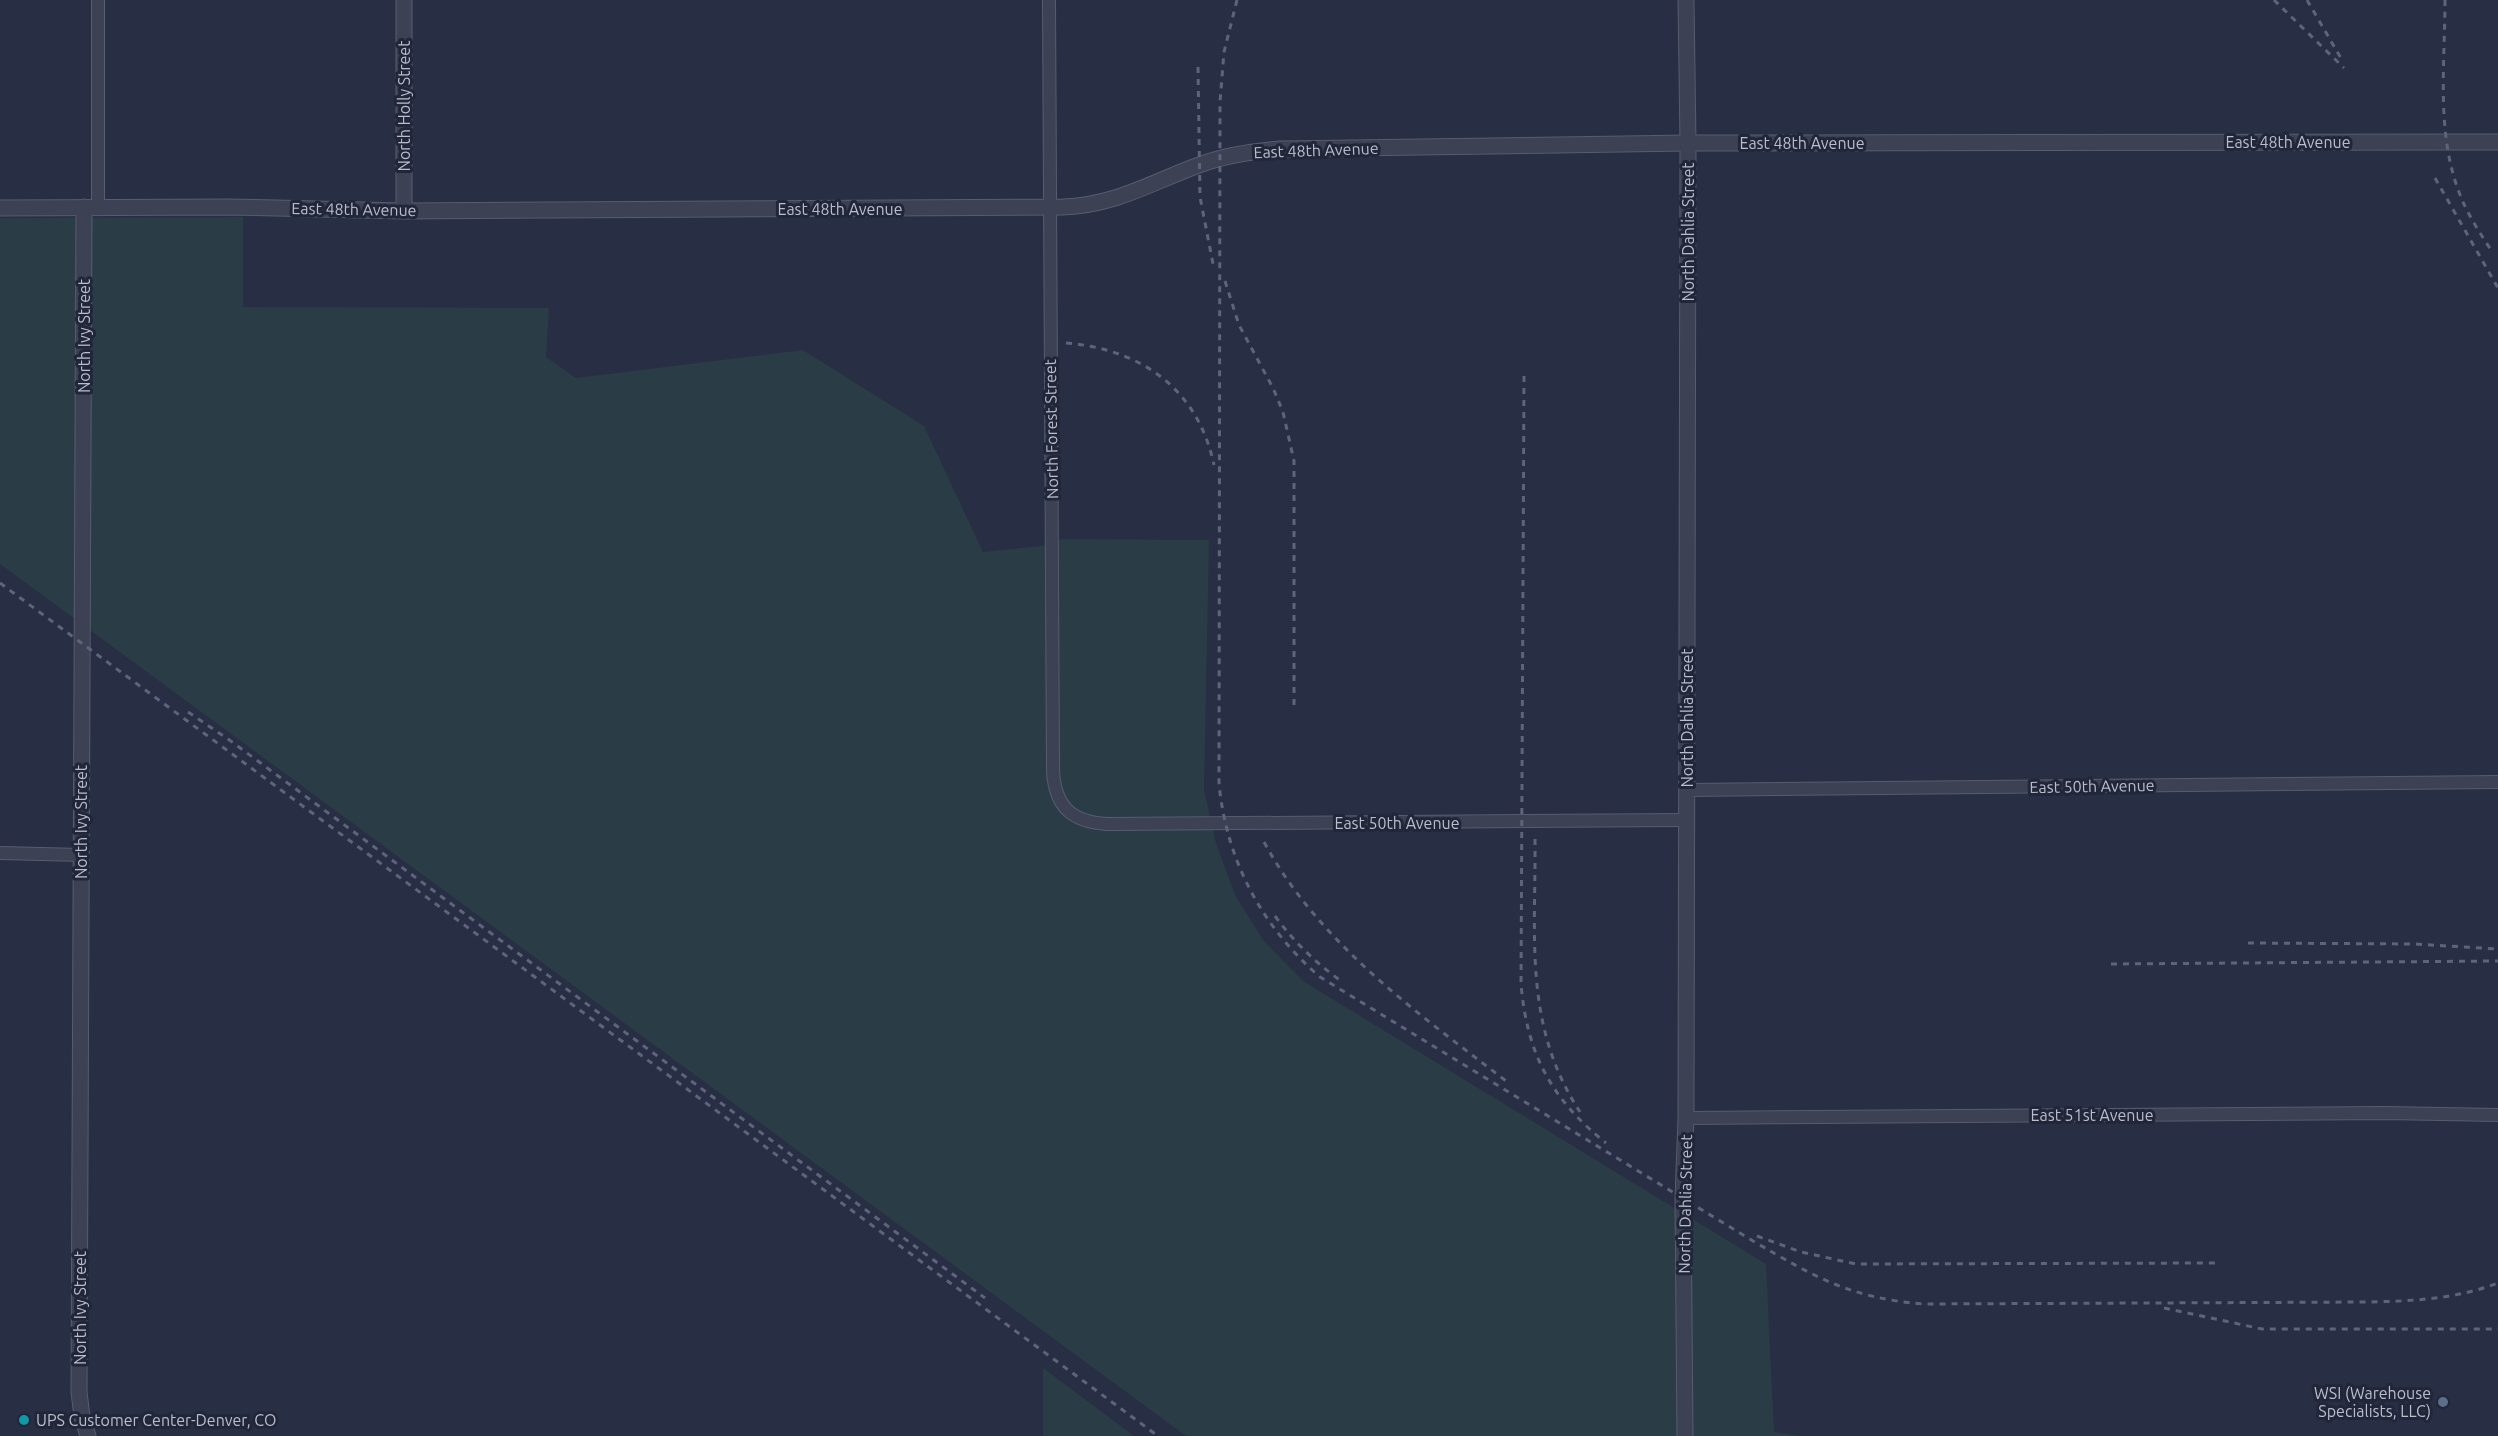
<svg xmlns="http://www.w3.org/2000/svg" width="2498" height="1436" font-family="Ubuntu,sans-serif">
<rect width="100%" height="100%" fill="#282e44"/>
<g fill="#2a3c45">
<polygon points="243,217 243,307 549,308 546,357 576,378 803,350 924,426 983,552 1041,546 1063,539 1209,540 1204,790 1216,843 1235,895 1263,940 1303,981 1766,1264 1774,1432 1802,1436 1186,1436 0,564 0,218"/>
<polygon points="1043,1368 1134,1436 1043,1436"/>
</g>
<g fill="none" stroke-linecap="round" stroke-linejoin="round">
<defs>
<g id="minor">
<path d="M1049 0 1053 771C1055 807 1072 822 1107 824L1687 820"/>
<polyline points="98,207 98,0"/>
<polyline points="1687,790 2498,782"/>
<polyline points="0,853 82,855"/>
<polyline points="1686,1118 2385,1113 2498,1115"/>
</g>
<g id="tertiary">
<polyline points="84,207 79,1392 82,1417 88,1436"/>
<path d="M0 208 229 207 404 211 1063 207C1116 205 1152 182 1199 165 1225 155 1253 151 1280 149L1688 143 2498 142"/>
<polyline points="404,211 404,0"/>
<polyline points="1685,1436 1683,1198 1686,1118 1688,143 1686,0"/>
</g>
</defs>
<use href="#minor" stroke="#585c6e" stroke-width="14"/>
<use href="#tertiary" stroke="#585c6e" stroke-width="17"/>
<use href="#minor" stroke="#3c4154" stroke-width="12"/>
<use href="#tertiary" stroke="#3c4154" stroke-width="15"/>
<g stroke="#5e647b" stroke-width="3" stroke-dasharray="6 6" stroke-linecap="butt">
<path d="M1237 0 1224 52 1220 102 1219 783C1226 860 1262 927 1320 977L1753 1241C1815 1277 1850 1298 1923 1304L2369 1302C2413 1301 2456 1299 2498 1283"/>
<polyline points="2274,0 2344,68"/>
<polyline points="2307,0 2342,60"/>
<path d="M2445 0C2445 63 2436 132 2459 192 2467 214 2480 233 2493 253"/>
<polyline points="1198,67 1200,197 1214,269"/>
<polyline points="2435,178 2498,288"/>
<polyline points="1225,281 1239,325 1273,388 1283,412 1294,461 1294,705"/>
<path d="M1066 343C1141 349 1198 389 1214 465"/>
<path d="M1524 376 1521 984C1527 1054 1551 1099 1606 1143"/>
<polyline points="0,583 1158,1436"/>
<polyline points="188,712 228,739 985,1298"/>
<path d="M1535 839C1536 937 1523 1025 1580 1112"/>
<path d="M1264 842C1320 945 1419 1014 1510 1084"/>
<path d="M1275 916C1294 942 1316 963 1341 981"/>
<polyline points="2248,943 2414,944 2498,949"/>
<polyline points="2111,964 2498,961"/>
<polyline points="1757,1236 1801,1252 1856,1264 2215,1263"/>
<polyline points="2164,1308 2262,1329 2498,1329"/>
</g>
</g>
<circle fill="#5c6f8a" stroke="#212639" stroke-width="2" cx="2443" cy="1402" r="6"/>
<circle fill="#0f9aa8" stroke="#212639" stroke-width="2" cx="24" cy="1420" r="6"/>
<g text-anchor="middle" dominant-baseline="central" stroke-width="6" stroke-linejoin="round" paint-order="stroke">
<g font-size="16" fill="#babdcd" stroke="#212639">
<text transform="translate(404 106) rotate(-90)">North Holly Street</text>
<text x="2288" y="142">East 48th Avenue</text>
<text x="1802" y="143">East 48th Avenue</text>
<text transform="translate(1316 150) rotate(-2)">East 48th Avenue</text>
<text transform="translate(354 209) rotate(1)">East 48th Avenue</text>
<text x="840" y="209">East 48th Avenue</text>
<text transform="translate(1688 232) rotate(-90)">North Dahlia Street</text>
<text transform="translate(84 336) rotate(-90)">North Ivy Street</text>
<text transform="translate(1051 429) rotate(-91)">North Forest Street</text>
<text transform="translate(1687 718) rotate(-90)">North Dahlia Street</text>
<text transform="translate(2092 786) rotate(-1)">East 50th Avenue</text>
<text transform="translate(81 822) rotate(-90)">North Ivy Street</text>
<text x="1397" y="823">East 50th Avenue</text>
<text x="2092" y="1115">East 51st Avenue</text>
<text transform="translate(1685 1204) rotate(-89)">North Dahlia Street</text>
<text transform="translate(80 1308) rotate(-90)">North Ivy Street</text>
</g>
<g font-size="16" fill="#babdcd" stroke="#212639" text-anchor="end">
<text x="2431" y="1393">WSI (Warehouse<tspan x="2431" dy="18">Specialists, LLC)</tspan></text>
<text x="36" y="1420" text-anchor="start">UPS Customer Center-Denver, CO</text>
</g>
</g>
</svg>
